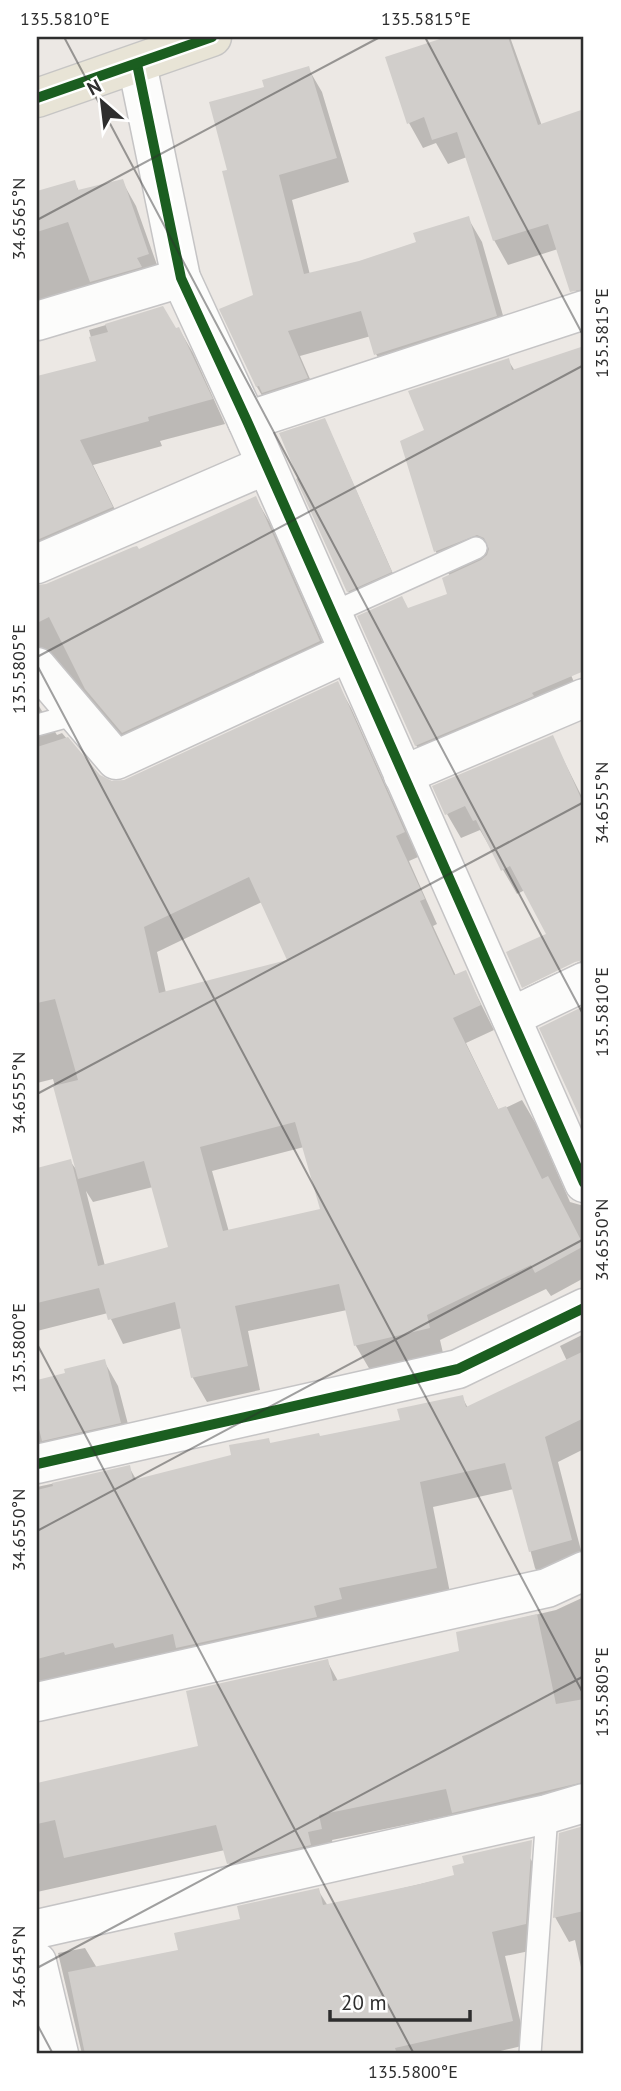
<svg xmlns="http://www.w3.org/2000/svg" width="621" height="2091" font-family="'PT Sans',sans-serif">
<rect width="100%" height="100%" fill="#ece8e4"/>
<g fill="#0003" fill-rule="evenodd">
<polygon points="451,37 510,37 542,126 584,111 584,297 580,298 566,274 558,249 508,265 494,240 467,157 448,164 436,143 423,148 409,123 387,58"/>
<polygon points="308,68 322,92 349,182 292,200 310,275 359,262 418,243 468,218 482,242 510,340 390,378 376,354 371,336 300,356 320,402 271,411 257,387 222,310 255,296 229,171 267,88"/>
<polygon points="122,181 136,206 162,279 37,314 37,193 74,182 79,191"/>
<polygon points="163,308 175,330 179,329 193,353 225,424 160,441 162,446 93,465 126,532 37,572 37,379 98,363 89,330"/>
<polygon points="584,351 584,656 566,664 583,702 430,770 416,745 409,610 449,595 450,576 436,552 403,442 426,431 508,360 515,371"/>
<polygon points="325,420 398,585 356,604 348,591"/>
<polygon points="256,499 270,523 333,666 137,757 37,659 37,587 46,586 138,551"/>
<path d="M337 683 351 708 418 857 409 861 437 924 433 926 456 976 465 972 494 1030 466 1043 499 1111 522 1100 536 1124 570 1202 584 1206V1278L551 1296 546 1289 440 1340 443 1353 370 1370 356 1346 347 1310 248 1331 260 1390 207 1402 193 1378 182 1328 123 1344 108 1313 37 1331V1170L70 1161 78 1172 53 1079 37 1083V703L57 735 62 733 98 776 112 783 126 782ZM262 902 289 962 166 993 157 952ZM304 1147 322 1211 229 1232 212 1171ZM153 1187 170 1248 105 1266 86 1191 93 1202Z"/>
<polygon points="552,737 584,801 584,988 537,1011 524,988 583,960 548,935 525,890 517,894 480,830 461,838 447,814"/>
<polygon points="584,1008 584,1125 542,1029"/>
<polygon points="584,1334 584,1449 558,1462 584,1562 549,1593 535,1568 514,1489 433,1507 450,1593 37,1686 37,1487 129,1467 137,1481 233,1456 268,1440 271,1444 320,1438 402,1421 462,1397 468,1408 567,1361 560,1346"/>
<polygon points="104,1361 118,1386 134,1447 37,1472 37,1381 67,1375"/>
<polygon points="584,1597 584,1804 466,1829 457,1814 332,1840 335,1854 243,1888 229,1863 225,1850 37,1892 37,1785 201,1748 327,1661 338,1681 461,1652 458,1633 556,1610"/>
<polygon points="584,1848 584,1981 575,1940 569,1942 555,1917 559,1852"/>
<polygon points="530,1858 544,1882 539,1949 505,1956 526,2045 496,2052 496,2054 82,2054 58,1953 85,1948 97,1968 180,1951 242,1921 318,1890 328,1906"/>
</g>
<g fill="#d1cecb" fill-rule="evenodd">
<polygon points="446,37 508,37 538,125 584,109 584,289 570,292 548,224 493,241 457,132 432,140 424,117 407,124 385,57"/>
<polygon points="309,66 337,158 279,175 304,274 359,261 416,242 413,233 469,216 497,316 374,355 361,311 288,331 308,378 262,393 259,386 256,387 219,309 253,295 222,171 227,170 209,102 264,87 262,80"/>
<polygon points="123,179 149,254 137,258 142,267 90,282 68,222 37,232 37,191 75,180 78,190"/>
<polygon points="163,306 176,328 179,327 213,399 148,417 149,421 80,440 113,507 37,540 37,376 96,361 89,337 108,332 105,324"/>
<polygon points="584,346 584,671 532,693 534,696 415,746 357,616 402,596 408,608 447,594 442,578 481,560 487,555 489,549 484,538 477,535 434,552 400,441 424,430 408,391 509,358 512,370"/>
<polygon points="325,418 392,572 347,592 296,479 298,478 279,433"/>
<polygon points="256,496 320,641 122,733 85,689 49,617 37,623 37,585 46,584 133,547 137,546 139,549"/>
<path d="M338 681 405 832 396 836 425 899 420 901 454 975 466 970 481 1005 453 1018 498 1109 506 1106 542 1179 548 1176 584 1246 535 1273 531 1265 427 1315 430 1328 354 1346 339 1284 235 1306 248 1366 191 1378 175 1302 108 1320 99 1288 37 1303V1168L71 1159 98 1266 168 1247 144 1161 78 1179 53 1086 78 1080 55 999 37 1003V747L68 737 100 775 112 781 124 780ZM249 877 287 960 159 993 144 927ZM295 1122 320 1209 223 1231 200 1147Z"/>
<polygon points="553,735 584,805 584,960 575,962 522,988 506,952 546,934 510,866 501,871 476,820 473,821 465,806 445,815 432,786"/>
<polygon points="584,1006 584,1126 539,1028"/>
<polygon points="584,1351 584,1418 545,1437 572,1540 529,1552 505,1463 420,1482 437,1568 339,1588 342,1599 314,1606 317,1617 176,1648 173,1634 115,1648 113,1643 65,1655 64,1652 37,1659 37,1490 53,1486 52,1483 130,1465 133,1480 231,1455 229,1445 269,1438 270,1443 319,1433 320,1436 400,1420 397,1409 463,1395 466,1407"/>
<polygon points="105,1359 121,1423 42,1441 37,1421 37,1380 65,1373 64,1369"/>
<polygon points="537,1614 556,1704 584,1699 584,1782 452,1813 446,1789 319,1815 322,1829 308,1832 311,1845 227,1864 216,1825 64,1858 55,1820 37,1824 37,1783 198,1746 186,1691 328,1659 333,1681 459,1651 456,1632"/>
<polygon points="584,1826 584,1911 553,1918 559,1833"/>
<polygon points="532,1840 526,1924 492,1932 513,2021 395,2048 397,2054 85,2054 68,1972 178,1950 174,1933 240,1919 237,1906 319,1888 323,1905 420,1884 454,1875 452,1866 464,1863 462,1856"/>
</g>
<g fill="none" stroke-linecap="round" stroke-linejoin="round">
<defs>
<g id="lane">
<polyline points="332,613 476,548"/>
<polyline points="37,725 77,714"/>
<polyline points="530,2054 547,1814"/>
</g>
<g id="street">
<polyline points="137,64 181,278 247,421 584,1183"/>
<polyline points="37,321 181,278"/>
<polyline points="247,421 584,310"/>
<polyline points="37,564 266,465"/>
<polyline points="37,667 116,760 349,652"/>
<polyline points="403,775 584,698"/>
<polyline points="511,1017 584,982"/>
<polyline points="37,1464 458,1369 584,1308"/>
<polyline points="37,1702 547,1588 584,1571"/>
<polyline points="37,1929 547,1814 584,1803"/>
<polyline points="37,1962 59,2054"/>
</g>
<polyline id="primary" points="37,98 212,37"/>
</defs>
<use href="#lane" stroke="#c5c4c5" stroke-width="24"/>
<use href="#street" stroke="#c5c4c5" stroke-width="41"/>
<use href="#primary" stroke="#c6c5c4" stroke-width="41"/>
<use href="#lane" stroke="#fcfcfb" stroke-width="21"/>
<use href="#street" stroke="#fcfcfb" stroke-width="38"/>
<use href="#primary" stroke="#e8e4d6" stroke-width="38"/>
<defs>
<g id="cycleway">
<polyline points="137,64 181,278 247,421 584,1183"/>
<polyline points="37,98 212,37"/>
<polyline points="37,1464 458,1369 584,1308"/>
</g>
</defs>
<use href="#cycleway" stroke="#fff" stroke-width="15"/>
<use href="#cycleway" stroke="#1b5e20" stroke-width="10"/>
</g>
<path fill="none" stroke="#2e2e2e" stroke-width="2" stroke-opacity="0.45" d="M64 37 584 1016M425 37 584 337M37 220 380 37M37 657 584 365M37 665 584 1695M37 1094 584 802M37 1344 414 2054M37 1531 584 1239M37 1968 584 1676M37 2024 53 2054"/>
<rect width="621" height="2091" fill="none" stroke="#ffffff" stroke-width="77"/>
<g transform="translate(102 102) rotate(332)" stroke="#ffffff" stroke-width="5" paint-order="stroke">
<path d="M0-5L12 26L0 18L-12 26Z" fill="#2e2e2e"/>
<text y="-10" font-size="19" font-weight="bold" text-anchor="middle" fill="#2e2e2e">N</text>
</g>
<path d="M330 2010v10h140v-10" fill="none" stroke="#2e2e2e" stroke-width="3.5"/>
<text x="341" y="2010" font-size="21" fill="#2e2e2e" stroke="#ffffff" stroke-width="5" paint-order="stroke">20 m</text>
<rect x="38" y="38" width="544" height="2014" fill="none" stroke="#2e2e2e" stroke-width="2.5"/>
<g font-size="18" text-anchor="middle" fill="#2e2e2e">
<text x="65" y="25">135.5810°E</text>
<text x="426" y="25">135.5815°E</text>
<text transform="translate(19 219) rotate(-90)" y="6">34.6565°N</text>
<text transform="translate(602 333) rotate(-90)" y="6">135.5815°E</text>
<text transform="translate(19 669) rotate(-90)" y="6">135.5805°E</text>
<text transform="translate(602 803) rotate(-90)" y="6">34.6555°N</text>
<text transform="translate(602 1012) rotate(-90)" y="6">135.5810°E</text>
<text transform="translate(19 1093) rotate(-90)" y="6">34.6555°N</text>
<text transform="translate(602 1240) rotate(-90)" y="6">34.6550°N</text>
<text transform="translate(19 1348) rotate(-90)" y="6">135.5800°E</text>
<text transform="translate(19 1530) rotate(-90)" y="6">34.6550°N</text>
<text transform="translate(602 1692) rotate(-90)" y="6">135.5805°E</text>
<text transform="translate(19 1967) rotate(-90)" y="6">34.6545°N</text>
<text x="413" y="2078">135.5800°E</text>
</g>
</svg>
